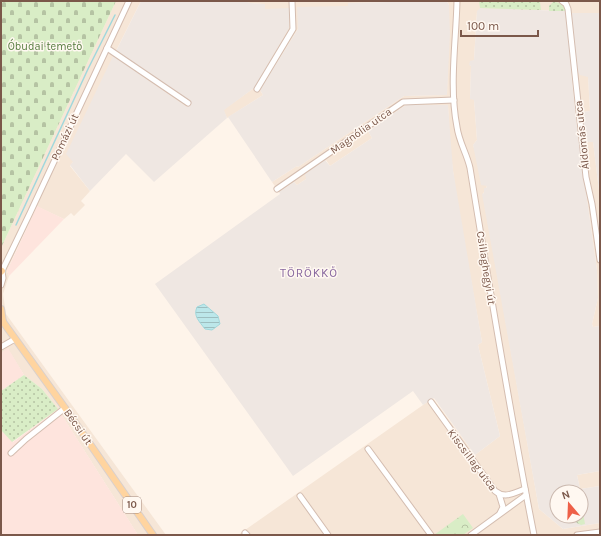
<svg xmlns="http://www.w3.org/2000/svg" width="601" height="536" font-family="Karla,sans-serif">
<defs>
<pattern id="grass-dots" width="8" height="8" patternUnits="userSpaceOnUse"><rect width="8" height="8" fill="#d9edc6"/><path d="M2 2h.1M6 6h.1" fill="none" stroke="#b5c3a3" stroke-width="1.8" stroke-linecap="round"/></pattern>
<pattern id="forest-firs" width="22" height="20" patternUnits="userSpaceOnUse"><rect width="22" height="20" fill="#d9edc6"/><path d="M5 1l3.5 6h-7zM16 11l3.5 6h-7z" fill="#b5c3a3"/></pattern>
<pattern id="cemetery-stones" width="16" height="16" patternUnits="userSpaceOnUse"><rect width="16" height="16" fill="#d9edc6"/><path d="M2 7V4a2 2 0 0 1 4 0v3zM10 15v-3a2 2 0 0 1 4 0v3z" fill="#b5c3a3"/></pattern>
<pattern id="park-crowns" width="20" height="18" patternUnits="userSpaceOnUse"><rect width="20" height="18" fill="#d9edc6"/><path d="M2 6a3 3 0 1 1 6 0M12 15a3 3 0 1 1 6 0" fill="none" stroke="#b5c3a3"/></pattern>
<pattern id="water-rules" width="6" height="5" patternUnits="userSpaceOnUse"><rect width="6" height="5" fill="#bce7ea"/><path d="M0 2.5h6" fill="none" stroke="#9ebec0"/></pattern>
</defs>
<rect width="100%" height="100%" fill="#fef4ea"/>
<g fill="#f6e6d7">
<polygon points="116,1 141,1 116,51 192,102 187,107 73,162 70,166 90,191 81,201 85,205 74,216 71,213 64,219 36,206 7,271 9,276 3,294 6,314 166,535 138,535 58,409 42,389 24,375 8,349 1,353 1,248"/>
<polygon points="245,1 428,1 349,3 348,6 298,29 260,90 263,95 227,118 223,110 254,88 264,4 250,3"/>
<polygon points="447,1 600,1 600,13 572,13 588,76 590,111 582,112 586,142 593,141 600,199 600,326 593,327 592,324 598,298 597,270 578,136 565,11 541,10 477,11 474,60 470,65 471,66 470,99 474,99 477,140 473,145 487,186 483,194 539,509 563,529 600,523 600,535 238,535 433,398 475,455 500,436 478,345 482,342 457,201 450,148 448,105 406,105 368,131 372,138 330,166 326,160 306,179 297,185 294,182 279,192 272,182 297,166 298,167 404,96 447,95 449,5"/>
<polygon points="600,471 600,486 580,489 577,475"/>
</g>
<g fill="#fee4dd">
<polygon points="37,206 64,219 9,276 7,271"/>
<polygon points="8,348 24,375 1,391 1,353"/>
<polygon points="58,409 138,535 1,535 1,430 13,442"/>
</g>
<g fill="#efe7e2" fill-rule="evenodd">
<polygon points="141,1 245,1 250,3 265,4 265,9 289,8 289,28 254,88 224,110 227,118 154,182 126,154 90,191 70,165 73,162 66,154 113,56 187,107 191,102 116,51"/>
<polygon points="428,1 447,1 449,5 450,34 447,95 404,96 298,167 297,166 272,182 228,117 263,95 260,90 298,29 297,7 348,6 348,3"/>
<path d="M480 8 565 11 567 13 573 70 571 71 578 136 597 270 598 298 592 324 593 327 600 326V471L577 475 580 489 600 486V523L563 529 539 509 482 194 484 193V188H486L487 186 481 185 473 145 477 140 474 100 470 99 471 66 469 65 470 61 474 60 477 11ZM557 492H581V516H557Z"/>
<polygon points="571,13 600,13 600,199 593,142 586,142 582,112 590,111 588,77 580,75 577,71"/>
<polygon points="406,105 448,105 453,170 482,342 478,345 500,436 475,455 434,398 423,405 413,391 293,476 155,284 280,194 279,192 294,182 297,185 306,179 305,174 325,160 330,166 372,138 368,131"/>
</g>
<g fill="url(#grass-dots)">
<polygon points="479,1 538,1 540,2 541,10 480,8"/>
<path d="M553 2C560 2 565 4 567 11H549V6Z"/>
<polygon points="24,375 42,389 58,409 12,442 1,430 1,391"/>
</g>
<polygon fill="url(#forest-firs)" points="581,501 585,524 581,525 577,523 571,516 581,516"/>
<polygon fill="url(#cemetery-stones)" points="1,1 116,1 1,248"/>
<polygon fill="url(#park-crowns)" points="463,514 473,528 463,535 434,535"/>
<path fill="url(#water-rules)" stroke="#a1d8dc" d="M204 304 218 316 220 324 212 330 205 329C199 321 193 316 197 307Z"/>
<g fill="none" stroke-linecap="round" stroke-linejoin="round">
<polyline stroke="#a1d8dc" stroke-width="1.5" points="16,225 88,69 115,15"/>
<defs>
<g id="minor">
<path d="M457 1C456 43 449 86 457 127 459 142 467 154 470 168 490 291 510 413 534 535"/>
<polyline points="562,1 566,4 568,9 586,177 592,204 600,260"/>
<polyline points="107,48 188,103"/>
<polyline points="257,89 293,29 292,1"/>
<polyline points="277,189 403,102 454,100"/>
<polyline points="1,273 30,213 129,1"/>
<polyline points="1,285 3,278 2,271"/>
<polyline points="1,347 15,339"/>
<path d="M431 402 495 491C505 499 514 493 525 489"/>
<polyline points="368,449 431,535"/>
<polyline points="11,453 26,439 65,408"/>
<polyline points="499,494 503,507 500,513"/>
<polyline points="300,496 328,535"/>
<polyline points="245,533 247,535"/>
<polyline points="471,535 526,495"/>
<polyline points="577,535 600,532"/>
</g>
<g id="major">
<polyline points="1,272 2,271"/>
<polyline points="1,309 3,322"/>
<polyline points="1,319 65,408 153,535"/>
</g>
</defs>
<use href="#minor" stroke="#d4bdb0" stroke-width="7"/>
<use href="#major" stroke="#dad0cc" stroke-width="8"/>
<use href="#minor" stroke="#fff" stroke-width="5"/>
<use href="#major" stroke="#ffd49f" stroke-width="6"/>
</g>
<g text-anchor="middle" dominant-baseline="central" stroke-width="3" stroke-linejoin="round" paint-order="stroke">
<rect fill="#fff8f1" stroke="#a3887c" stroke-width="1" x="123" y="497" width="18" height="16" rx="3"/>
<g font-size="10" font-weight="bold" fill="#7b584a">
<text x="132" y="505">10</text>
</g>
<g font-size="11" fill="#557b3e" stroke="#fff8f1">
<text x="45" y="46">Óbudai temető</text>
</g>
<g font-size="11" fill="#7b584a" stroke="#fff8f1">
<text transform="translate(361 131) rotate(-35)">Magnólia utca</text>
<text transform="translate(582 135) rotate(-96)">Áldomás utca</text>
<text transform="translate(65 137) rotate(-65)">Pomázi út</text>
<text transform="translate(486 268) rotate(81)">Csillaghegyi út</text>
<text transform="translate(78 427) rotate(55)">Bécsi út</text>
<text transform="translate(472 460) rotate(53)">Kiscsillag utca</text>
</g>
<g font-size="12" letter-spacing="1" fill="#87669e" stroke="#fff8f1">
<text x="309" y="273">TÖRÖKKŐ</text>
</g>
</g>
<rect width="601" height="536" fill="none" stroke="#7b584a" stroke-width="4"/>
<g transform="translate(569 504) rotate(341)"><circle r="19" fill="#fff8f1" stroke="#cab8ae"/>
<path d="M0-3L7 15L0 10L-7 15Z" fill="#ee6048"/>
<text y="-6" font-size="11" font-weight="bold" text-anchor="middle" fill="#7b584a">N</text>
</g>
<path d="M461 30v6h77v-6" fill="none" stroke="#7b584a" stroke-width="2"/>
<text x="467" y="30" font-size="12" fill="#7b584a" stroke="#fff8f1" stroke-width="3" paint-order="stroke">100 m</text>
</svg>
